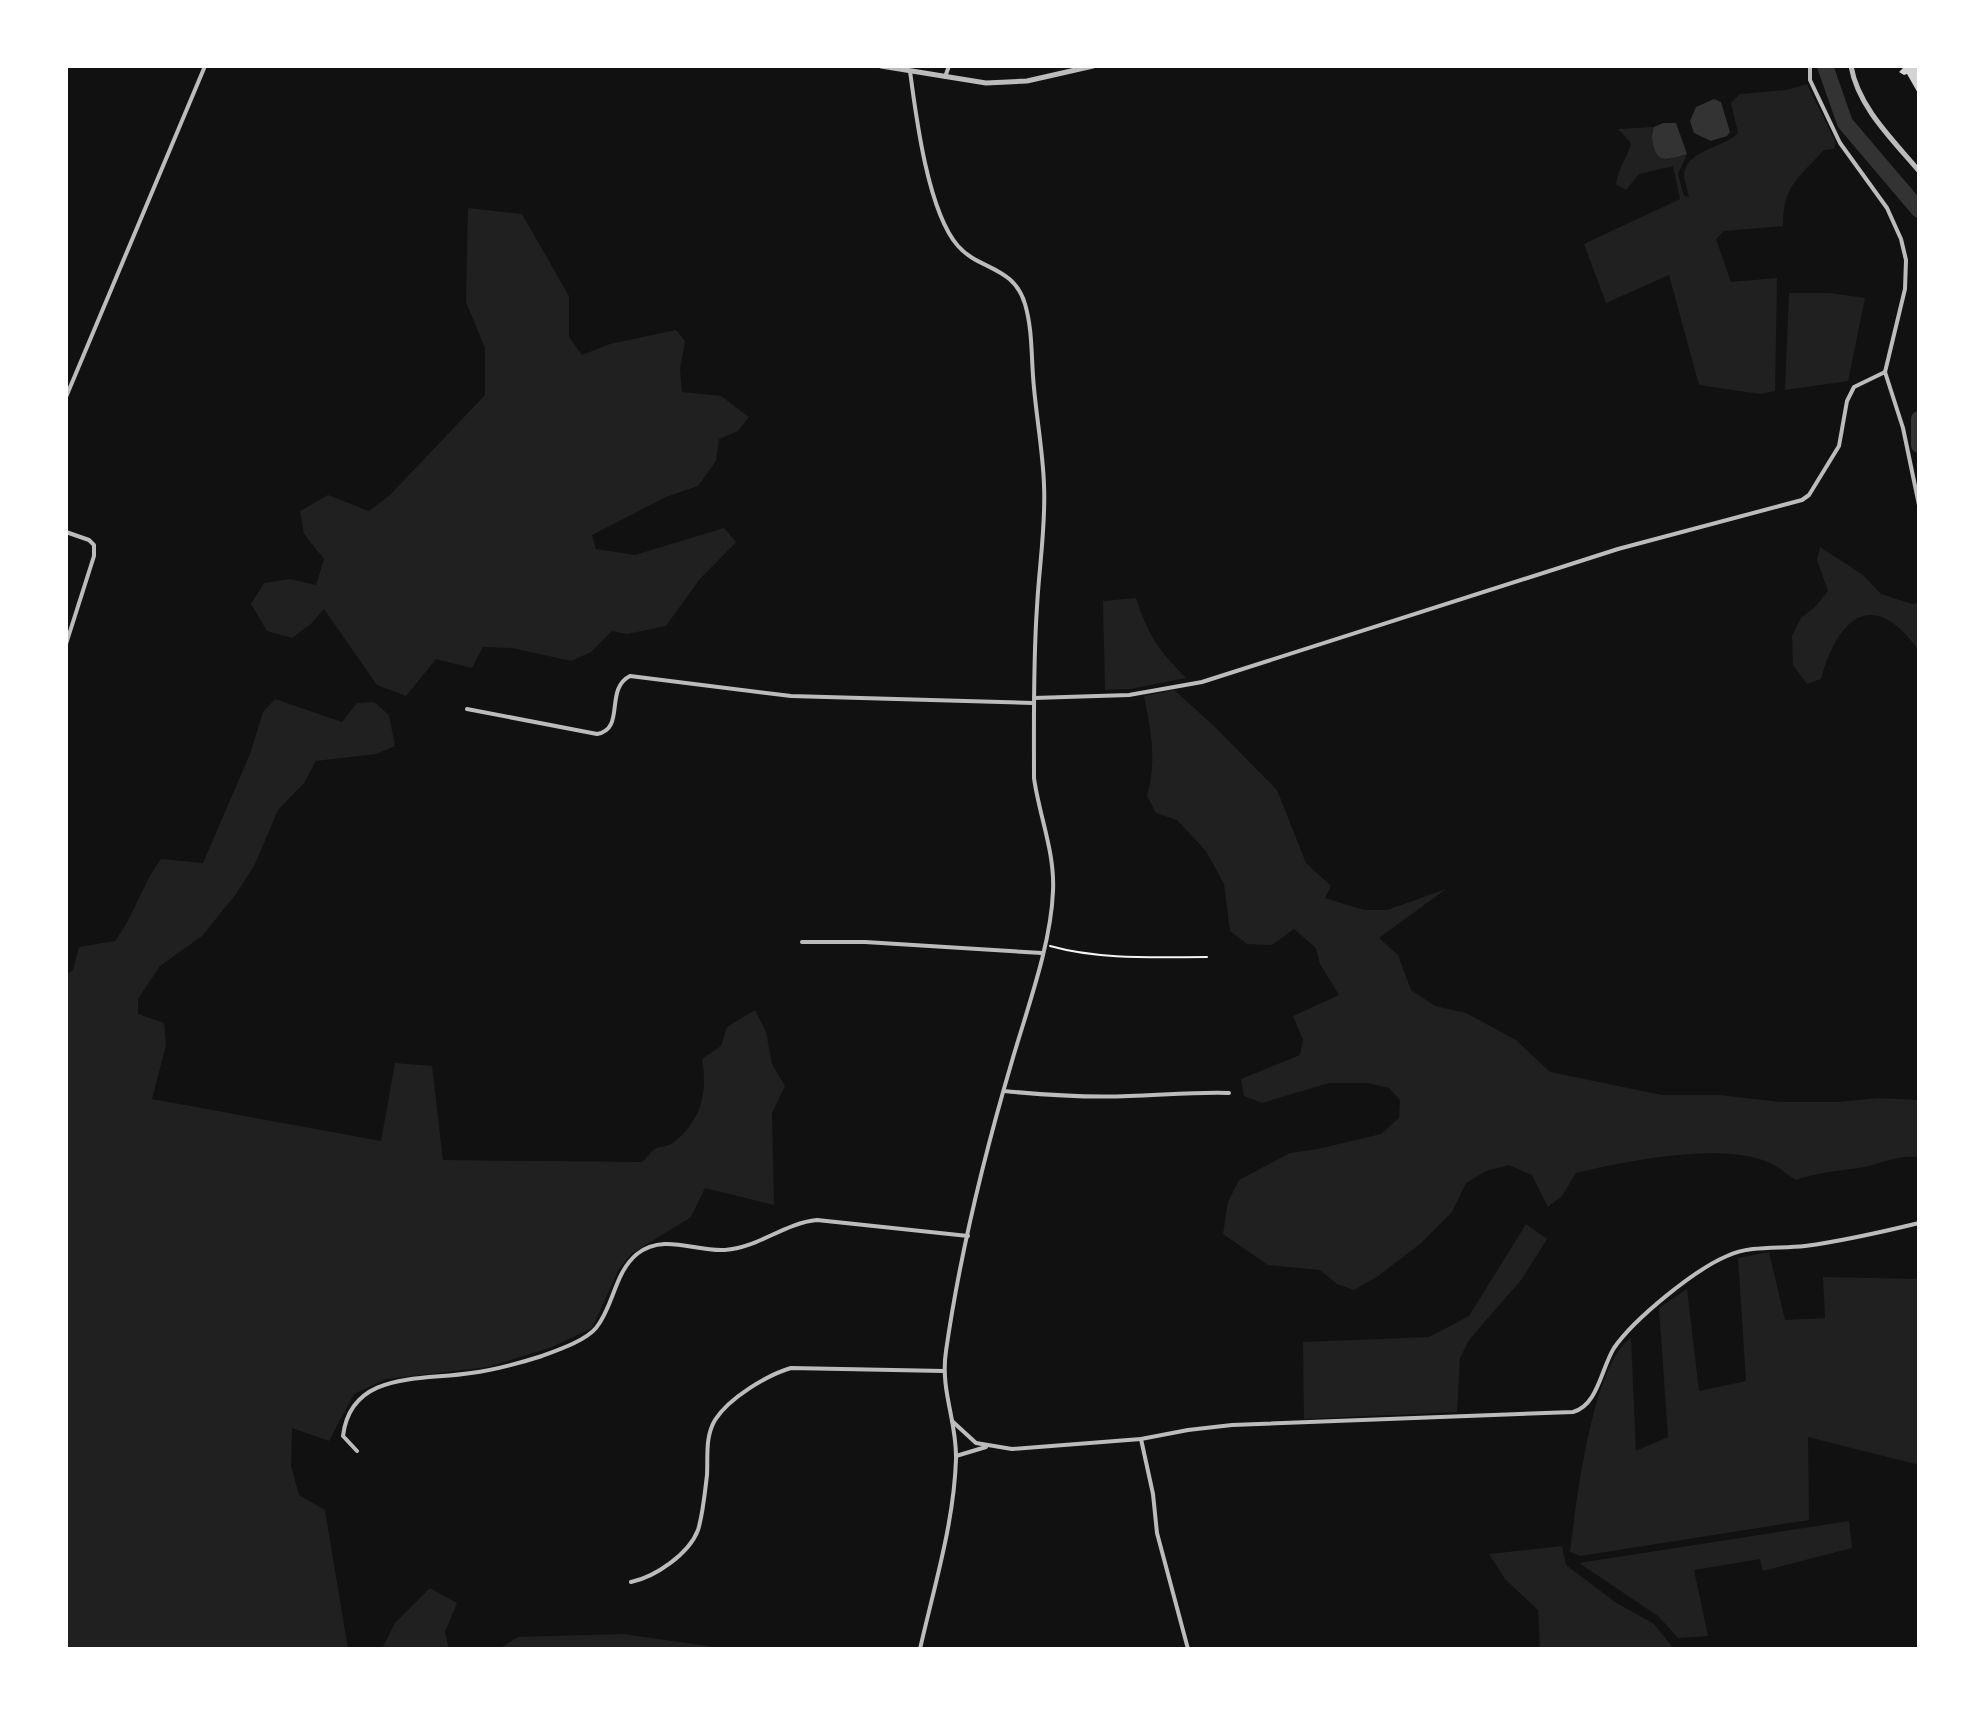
<svg xmlns="http://www.w3.org/2000/svg" width="1985" height="1715" font-family="'Golos Text',sans-serif">
<rect width="100%" height="100%" fill="#111"/>
<g fill="#202020">
<path d="M1807 84 1836 143 1834 149 1824 150C1798 179 1783 185 1783 226L1724 231 1716 239 1731 282 1777 278 1775 391 1760 394 1699 385 1669 275 1606 303 1584 244 1680 199 1673 166 1639 174 1626 190 1616 184C1618 168 1627 159 1631 143L1618 129 1654 127 1651 133 1667 160 1687 154 1678 174 1684 196 1689 197C1688 191 1685 184 1684 177 1683 150 1725 148 1738 133L1731 103 1740 94 1786 90Z"/>
<polygon points="468,208 522,214 569,296 569,337 582,355 610,344 676,330 685,341 680,370 682,392 721,396 749,417 738,431 719,439 716,461 698,486 666,497 592,535 596,549 635,555 724,528 736,542 699,580 666,626 627,634 612,631 591,652 571,661 512,648 483,647 472,668 436,659 406,696 377,685 324,609 312,623 292,638 267,631 251,604 264,583 290,579 316,585 324,559 304,534 300,511 328,495 369,511 390,495 485,395 485,348 466,302"/>
<polygon points="1789,293 1829,293 1865,298 1848,381 1785,390"/>
<path d="M1820 547 1863 575 1881 594 1912 604 1919 603V651C1874 587 1838 616 1821 679L1807 684 1793 665 1792 636 1801 618 1815 607 1828 591 1817 560Z"/>
<path d="M1136 598C1149 637 1157 648 1186 678L1130 689 1105 690 1103 601Z"/>
<path d="M1174 690 1214 726 1277 790 1306 863 1331 886 1325 898 1364 910H1387L1446 889 1379 938 1398 955 1411 990 1435 1006 1466 1013 1516 1040 1550 1072 1662 1095H1720L1780 1102H1838L1877 1098 1919 1100V1157C1898 1155 1884 1162 1864 1167 1841 1171 1818 1172 1796 1180 1788 1175 1779 1167 1770 1163 1724 1141 1624 1161 1576 1173L1562 1196 1548 1207 1532 1175 1509 1165 1486 1171 1466 1183 1452 1212 1420 1244 1378 1276 1354 1290 1337 1284 1320 1270 1268 1265 1223 1234 1228 1202 1239 1180 1290 1153 1318 1149 1381 1134 1399 1118 1400 1100 1389 1088 1367 1083H1329L1262 1103 1244 1096 1241 1079 1300 1055 1303 1040 1293 1016 1339 995 1320 964 1316 948 1294 929 1272 945 1247 944 1230 931 1224 884 1206 851 1177 820 1156 813 1147 796C1157 762 1151 730 1144 696Z"/>
<path d="M275 699 342 722 357 703 374 702 389 715 395 746 376 754 316 761 304 783 278 810 255 864 236 894 202 936 160 966 138 999V1014L164 1023 166 1045 152 1099 381 1141 395 1063 432 1066 443 1160 642 1162C646 1159 650 1152 655 1149 661 1146 667 1147 673 1143 701 1121 708 1093 702 1059L721 1046 727 1027 755 1010 766 1032 772 1064 785 1086 772 1113 774 1205 705 1188 691 1217 631 1254 619 1269 592 1328 552 1347 488 1367 386 1379 354 1394 329 1441 292 1428 291 1466 299 1495 325 1510 348 1649H66V975L73 970 79 947 115 941C134 916 142 884 161 859L203 863 250 754 263 712Z"/>
<polygon points="1526,1224 1547,1239 1522,1279 1469,1340 1460,1358 1457,1412 1304,1419 1303,1342 1429,1337 1469,1316"/>
<path d="M1769 1252 1785 1320 1825 1318 1823 1277 1919 1279V1465L1808 1437 1809 1520 1580 1556 1570 1552C1576 1505 1592 1363 1631 1338L1636 1451 1668 1437 1659 1308 1687 1289 1699 1391 1746 1381 1738 1258Z"/>
<polygon points="1849,1521 1852,1548 1763,1571 1760,1559 1694,1570 1708,1636 1678,1638 1658,1616 1579,1563"/>
<polygon points="1562,1546 1566,1565 1615,1602 1654,1624 1674,1649 1540,1649 1538,1610 1505,1579 1489,1554"/>
<polygon points="430,1588 457,1603 445,1632 449,1649 382,1649 395,1623"/>
<polygon points="623,1634 730,1649 499,1649 518,1637"/>
</g>
<g fill="#333">
<polygon points="1714,99 1721,102 1730,132 1727,136 1711,141 1694,133 1690,121 1696,107"/>
<path d="M1663 123H1676L1687 154C1673 158 1658 165 1654 147 1652 139 1651 134 1654 127Z"/>
</g>
<g fill="none" stroke-linecap="round" stroke-linejoin="round">
<g stroke="#333" stroke-width="16">
<polyline points="1825,66 1845,123 1919,210"/>
<polyline points="1919,419 1919,445"/>
</g>
</g>
<polygon fill="#d3d3d3" points="1905,66 1919,66 1919,95 1907,74 1904,75 1899,72"/>
<g fill="none" stroke-linecap="round" stroke-linejoin="round">
<path stroke="#f5f5f5" stroke-width="2" d="M1050 946C1100 960 1156 957 1207 957"/>
<g stroke="#bcbcbc" stroke-width="4">
<polyline points="1810,66 1810,80 1840,143 1887,208 1901,239 1906,260 1905,289 1885,372 1903,428 1919,505"/>
<path d="M910 71C916 117 928 212 958 246 979 270 1014 266 1025 304 1033 331 1031 360 1034 388 1037 421 1043 453 1044 485 1046 526 1039 567 1037 607 1033 664 1034 721 1034 778 1039 815 1055 852 1053 891 1051 945 1027 1009 1012 1061 984 1156 960 1253 946 1351 940 1391 957 1421 956 1459 954 1523 934 1587 920 1649"/>
<polyline points="945,77 949,66"/>
<polyline points="66,397 205,66"/>
<polyline points="66,532 89,540 94,545 94,556 66,644"/>
<polyline points="1034,698 1129,695 1202,682 1618,549 1802,500 1809,495 1839,446 1847,401 1854,387 1885,372"/>
<path d="M467 709 597 734C626 729 604 689 630 676L791 696 1033 703"/>
<polyline points="802,942 865,942 1042,953"/>
<path d="M1004 1091C1045 1095 1088 1098 1129 1096 1163 1095 1195 1092 1229 1093"/>
<path d="M952 1421 976 1443 1012 1449 1141 1439 1188 1430 1232 1425 1573 1412C1598 1405 1601 1369 1614 1348 1634 1319 1694 1270 1727 1256 1751 1245 1779 1249 1805 1246 1843 1241 1882 1232 1919 1223"/>
<polyline points="1141,1439 1153,1494 1157,1533 1188,1649"/>
<path d="M357 1451 343 1436C351 1370 422 1381 471 1373 495 1370 520 1363 542 1356 558 1350 585 1341 596 1328 614 1306 614 1273 637 1254 664 1233 695 1252 725 1250 758 1248 784 1223 817 1220L968 1236"/>
<polyline points="956,1456 986,1447"/>
<path d="M631 1582C655 1577 689 1554 698 1530 703 1514 705 1491 707 1475 708 1456 705 1437 715 1420 729 1398 767 1375 791 1368L944 1371"/>
</g>
<g stroke="#bcbcbc" stroke-width="5">
<polyline points="881,66 986,83 1027,81 1093,66"/>
<path d="M1851 66C1858 107 1893 140 1919 171"/>
</g>
</g>
<rect width="1985" height="1715" fill="none" stroke="#ffffff" stroke-width="136"/>
</svg>
